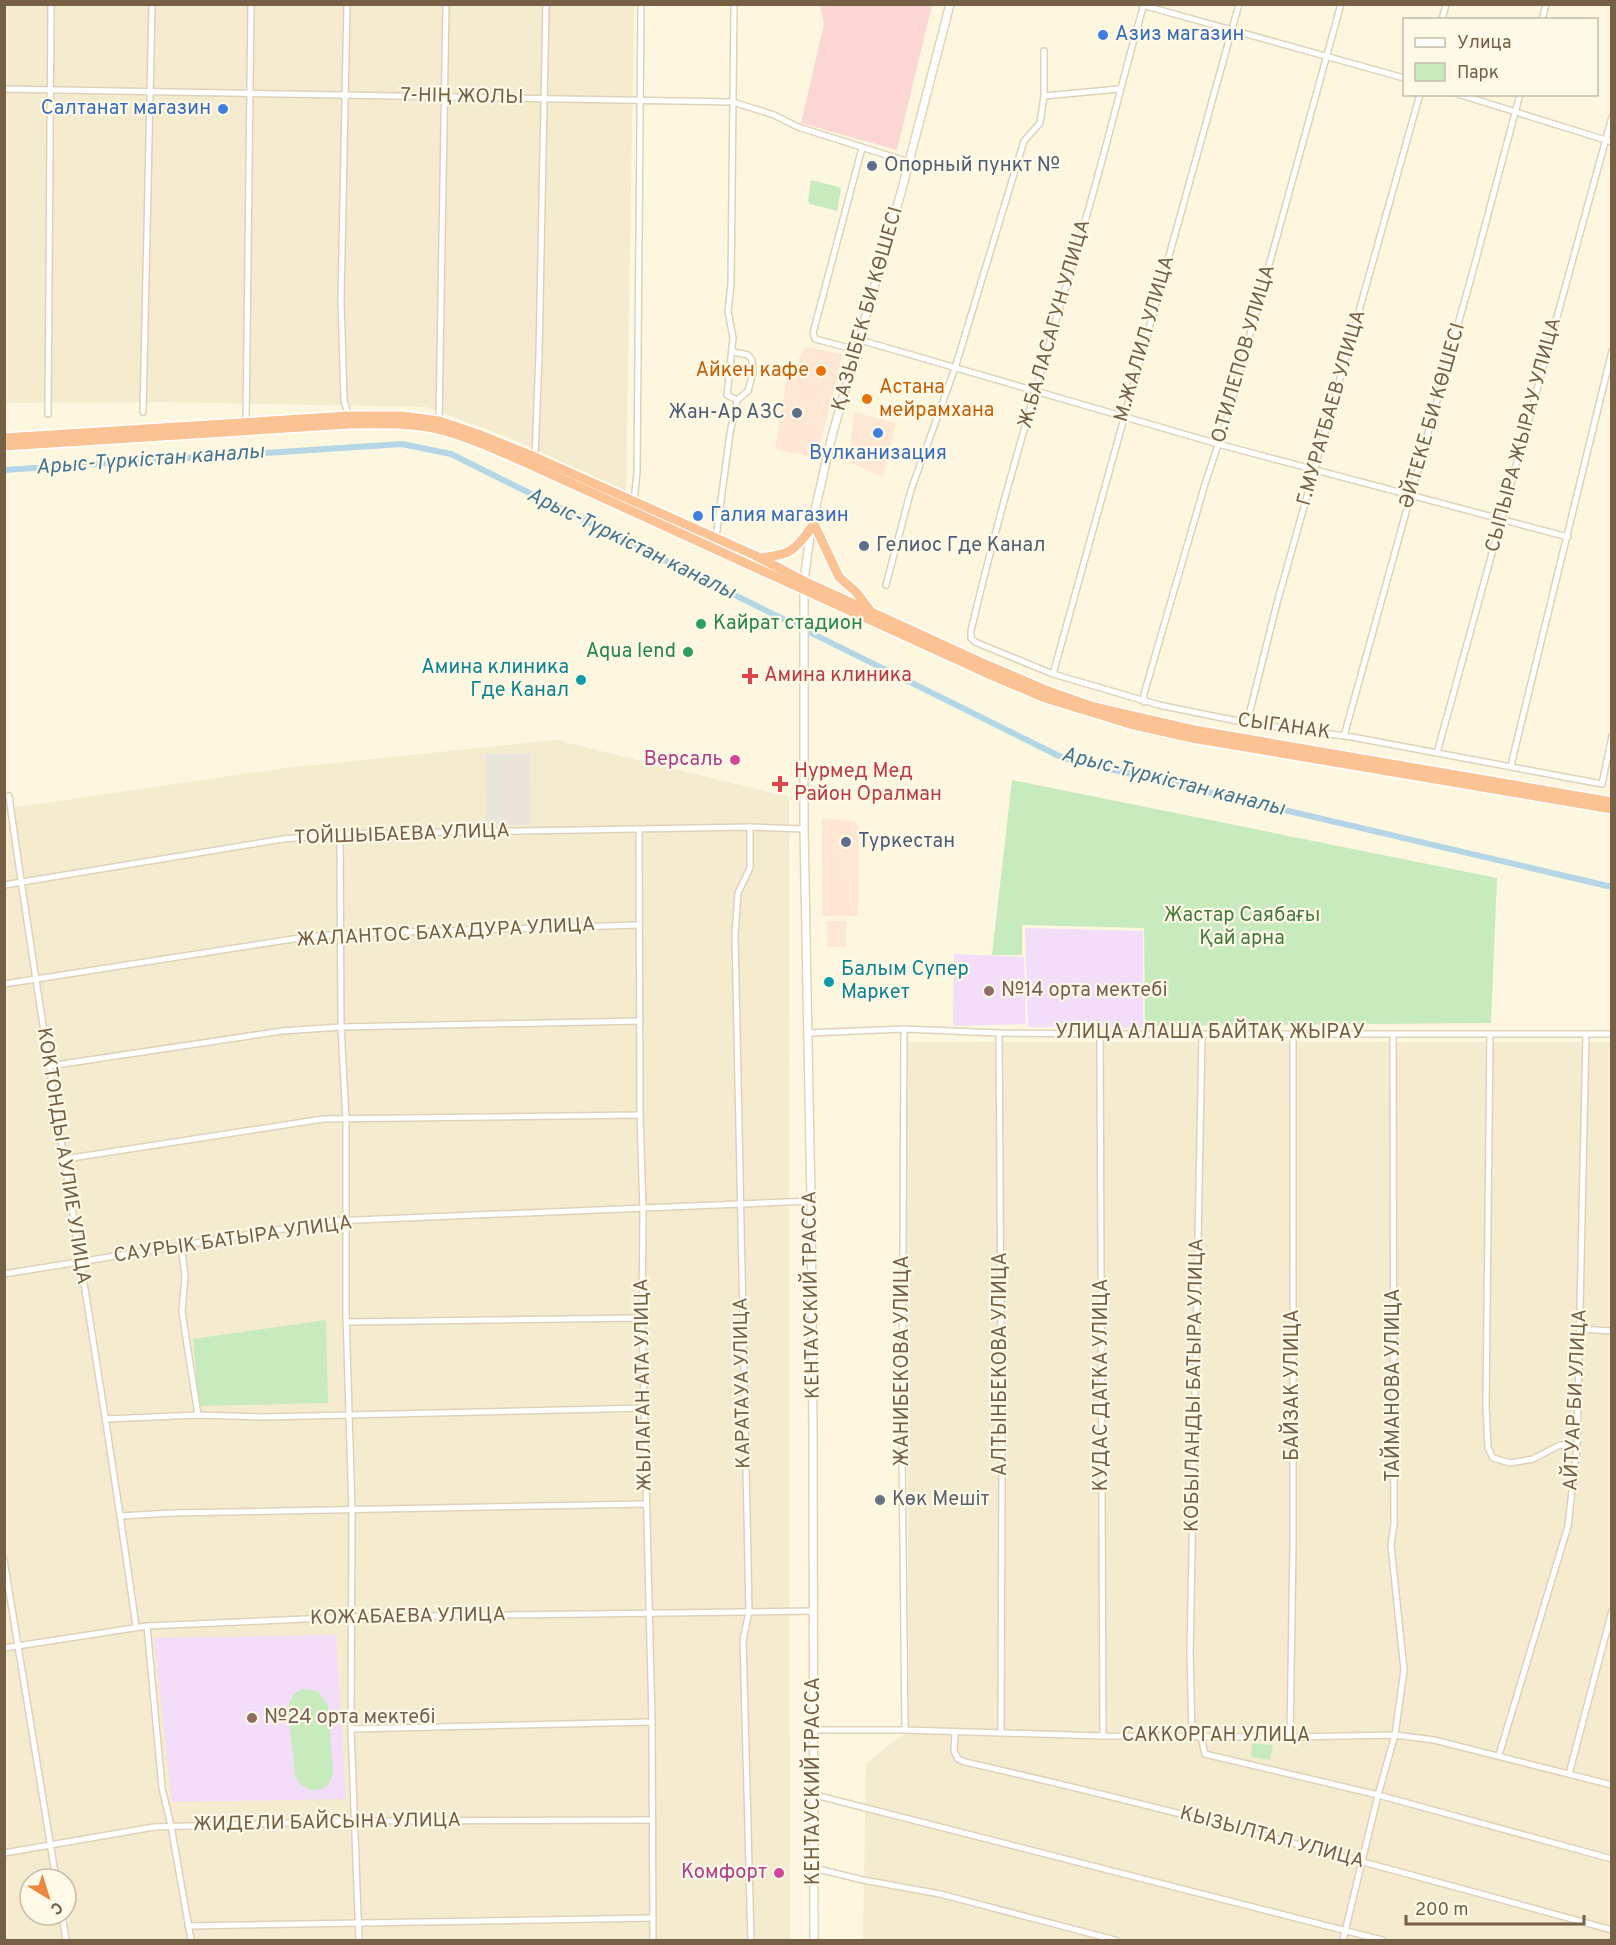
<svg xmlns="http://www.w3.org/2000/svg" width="1616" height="1945" font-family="Overpass,sans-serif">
<rect width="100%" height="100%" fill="#fdf7e0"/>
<g fill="#f5ebce" fill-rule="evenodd">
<polygon points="4,5 634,5 626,491 510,438 426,407 161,402 5,403"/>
<path d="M556 740 789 797 790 1940H5V809L277 769ZM30 1879H66V1915H30Z"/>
<polygon points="905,1042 1611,1042 1611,1940 863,1940 866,1763 909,1730"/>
</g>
<g fill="#fee8d3">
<polygon points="806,347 842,354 836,382 816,458 775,449 787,376 797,376 799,358"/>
<polygon points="854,412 896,423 883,477 849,462"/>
<polygon points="822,818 854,821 859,828 858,916 822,916"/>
<rect x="827" y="921" width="19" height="26"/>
</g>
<polygon fill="#ebe6dc" points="530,753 531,825 486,826 485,754"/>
<g fill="#f4ddf9">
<polygon points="1025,928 1143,931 1143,1028 1028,1027"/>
<polygon points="954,954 1024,957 1026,1024 953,1026"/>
<polygon points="336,1635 346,1799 172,1802 154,1638"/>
</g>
<polygon fill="#fbd6d3" points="820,5 932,5 897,150 801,123 824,24"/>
<g fill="#c8ebbe">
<polygon points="811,180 839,187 841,189 837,211 810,204 808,201"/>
<polygon points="1012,780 1497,878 1491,1023 1145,1026 1144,928 1022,925 1022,955 992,955"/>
<polygon points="326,1320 328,1403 199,1406 193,1339"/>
<path d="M303 1689 318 1691 328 1705 333 1772 329 1784C317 1795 300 1790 295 1775L288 1709C290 1699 293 1692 303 1689Z"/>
<polygon points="1252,1743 1273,1745 1270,1760 1251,1757"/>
</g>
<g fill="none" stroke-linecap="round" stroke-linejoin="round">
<polyline stroke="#b4d6e7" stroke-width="6" points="4,470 402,444 451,454 1063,758 1612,887"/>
<defs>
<g id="street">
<polyline points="347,4 341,300 344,401 349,416"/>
<path d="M1144 4C1124 73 1108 142 1088 211 1048 350 1004 489 971 631V638L975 642 1053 674 1159 705 1247 723 1352 737 1602 784 1612 736"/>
<polyline points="1142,5 1404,78"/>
<polyline points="1442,20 1446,4"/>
<polyline points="1542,20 1546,4"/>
<polyline points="4,89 733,102 774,115 798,127 909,162"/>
<polyline points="1458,94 1612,142"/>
<polyline points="1044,96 1044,51"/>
<polyline points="860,340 1218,444 1568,537"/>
<polyline points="732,349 733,352 748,355 752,360 753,372 748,391 737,400"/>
<polyline points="857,350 815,339 813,333 862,148"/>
<polyline points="143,412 152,4"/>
<polyline points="48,414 51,4"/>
<polyline points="439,421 446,4"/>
<polyline points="246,423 251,4"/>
<polyline points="535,457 539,354 546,4"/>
<polyline points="634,502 637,472 641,4"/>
<polyline points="716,538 730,433 737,400 727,395 733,338 728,311 731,284 734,4"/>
<polyline points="886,585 911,490 955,368 1024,141 1040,123 1044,96 1119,89"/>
<polyline points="1053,674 1239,4"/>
<polyline points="1144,702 1144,694 1205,484 1227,418 1341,4"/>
<polyline points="1247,723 1277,603 1420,94"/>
<polyline points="1344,736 1477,256 1520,94"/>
<polyline points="1437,753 1612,117"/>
<polyline points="1512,767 1512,761 1612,351"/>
<path d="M9 796C47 1073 98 1349 136 1627"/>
<polyline points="750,827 750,868 738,893 735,934 749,1612 743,1640 751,1940"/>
<polyline points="639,829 640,1115 643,1210 642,1318 652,1722 653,1940"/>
<polyline points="340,834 341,1027 346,1119 346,1314 352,1511 351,1729 359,1940"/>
<polyline points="4,885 283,839 340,834 750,827 804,829"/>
<polyline points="4,984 306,937 340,934 638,925"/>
<polyline points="904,1029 902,1453 905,1730"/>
<polyline points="808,1033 904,1029 999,1033 1100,1034 1612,1034"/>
<polyline points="999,1033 1002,1477 1001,1732"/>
<polyline points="1100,1034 1103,1736"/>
<polyline points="1490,1034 1486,1406 1488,1448 1493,1458 1510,1463 1533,1459 1560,1445 1577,1446"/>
<polyline points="49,1066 282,1031 341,1027 640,1021"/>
<polyline points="65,1159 323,1119 640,1115"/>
<polyline points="181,1245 185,1276 182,1312 198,1415"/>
<polyline points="4,1274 333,1221 811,1201"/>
<polyline points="348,1322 642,1318"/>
<polyline points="1580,1329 1612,1331"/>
<polyline points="106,1419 198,1415 263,1417 645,1408"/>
<polyline points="120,1516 172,1513 645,1504"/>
<polyline points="4,1560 56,1879"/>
<polyline points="147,1626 162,1788 171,1826 191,1940"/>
<polyline points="4,1648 147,1626 352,1617 814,1611"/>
<polyline points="351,1729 652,1722"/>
<polyline points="814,1730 905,1730 1103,1736 1290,1737 1395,1735 1434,1740 1612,1785"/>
<path d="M955 1733 954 1751 958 1759 965 1762C1182 1811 1397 1871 1612 1930"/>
<polyline points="1192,1737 1190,1653 1202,1034"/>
<polyline points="1201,1737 1205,1754 1378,1795 1612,1859"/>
<polyline points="1290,1737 1293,1545 1293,1034"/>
<polyline points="1499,1755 1568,1526 1577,1446 1586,1034"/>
<polyline points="1569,1774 1612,1611"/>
<polyline points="815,1795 1382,1940"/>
<polyline points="4,1853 154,1827 355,1821 651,1820"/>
<polyline points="814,1868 863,1880 940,1894 1115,1940"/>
<polyline points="62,1915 66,1940"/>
<polyline points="188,1926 653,1918"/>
<polyline points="1343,1940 1378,1795 1395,1735 1404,1670 1391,1545 1394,1524 1393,1034"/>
</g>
<polyline id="secondary" points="814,1940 813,1435 811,1201 804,829 804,581 811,528 832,436 902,189 950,4"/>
<g id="highway">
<polyline points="4,438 349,416 401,416 439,421 478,434 535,457 754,555 804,581 987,665 1048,691 1094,707 1194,730 1612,802"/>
<path d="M4 446 349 424C378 424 409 422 437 429 469 437 499 451 529 464L984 672 1045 698 1130 724 1192 738 1612 809"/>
<polyline points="813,522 839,577 856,592 869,609"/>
<path d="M760 558C789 555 794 552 811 528"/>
</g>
</defs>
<use href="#street" stroke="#dfd2b9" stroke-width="8"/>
<use href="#secondary" stroke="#e4d4b7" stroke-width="10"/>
<use href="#highway" stroke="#fff" stroke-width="12"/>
<use href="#street" stroke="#fff" stroke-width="5"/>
<use href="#secondary" stroke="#fff" stroke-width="7"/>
<use href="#highway" stroke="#fbc294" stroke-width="9"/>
</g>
<g fill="#3f7fe0" stroke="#fffae7" stroke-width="2">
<circle cx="1103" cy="35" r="6"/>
<circle cx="223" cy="109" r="6"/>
<circle cx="878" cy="433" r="6"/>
<circle cx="698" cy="516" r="6"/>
</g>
<g fill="#5c6f8a" stroke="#fffae7" stroke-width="2">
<circle cx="872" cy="166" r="6"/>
<circle cx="797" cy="413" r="6"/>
<circle cx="864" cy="546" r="6"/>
<circle cx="846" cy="842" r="6"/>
</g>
<g fill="#e8710a" stroke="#fffae7" stroke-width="2">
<circle cx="821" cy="371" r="6"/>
<circle cx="867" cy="399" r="6"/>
</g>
<g fill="#2e9e5b" stroke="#fffae7" stroke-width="2">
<circle cx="701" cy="624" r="6"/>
<circle cx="688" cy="652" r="6"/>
</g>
<g fill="#e0444e" stroke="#fffae7" stroke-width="2">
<path d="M747 667h6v6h6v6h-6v6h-6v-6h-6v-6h6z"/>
<path d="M777 775h6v6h6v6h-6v6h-6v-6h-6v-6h6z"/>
</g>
<g fill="#0f9aa8" stroke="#fffae7" stroke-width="2">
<circle cx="581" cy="680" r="6"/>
<circle cx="829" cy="982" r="6"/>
</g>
<g fill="#d1479c" stroke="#fffae7" stroke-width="2">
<circle cx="735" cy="760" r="6"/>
<circle cx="779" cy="1873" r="6"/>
</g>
<g fill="#8d6e63" stroke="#fffae7" stroke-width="2">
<circle cx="989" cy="991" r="6"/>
<circle cx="252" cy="1718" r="6"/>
</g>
<circle fill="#6b7280" stroke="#fffae7" stroke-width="2" cx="880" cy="1500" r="6"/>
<g text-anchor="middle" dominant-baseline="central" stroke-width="4.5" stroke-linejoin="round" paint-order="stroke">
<g font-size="20" fill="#366cbe" stroke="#fffae7" text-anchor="start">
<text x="1115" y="35">Азиз магазин</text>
<text x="211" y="109" text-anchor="end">Салтанат магазин</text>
<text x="878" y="454" text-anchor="middle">Вулканизация</text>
<text x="710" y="516">Галия магазин</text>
</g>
<g font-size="20" fill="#756046" stroke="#fffae7">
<text transform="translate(462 97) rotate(1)">7-НІҢ ЖОЛЫ</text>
<text transform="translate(868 309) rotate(-74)">ҚАЗЫБЕК БИ КӨШЕСІ</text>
<text transform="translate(1055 324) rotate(-74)">Ж.БАЛАСАГУН УЛИЦА</text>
<text transform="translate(1145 339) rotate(-74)">М.ЖАЛИЛ УЛИЦА</text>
<text transform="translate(1244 354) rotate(-74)">О.ТИЛЕПОВ УЛИЦА</text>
<text transform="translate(1332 408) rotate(-74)">Г.МУРАТБАЕВ УЛИЦА</text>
<text transform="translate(1433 416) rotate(-74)">ӘЙТЕКЕ БИ КӨШЕСІ</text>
<text transform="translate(1524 435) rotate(-75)">СЫПЫРА ЖЫРАУ УЛИЦА</text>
<text transform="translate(1284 727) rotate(8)">СЫГАНАК</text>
<text transform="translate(402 835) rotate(-2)">ТОЙШЫБАЕВА УЛИЦА</text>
<text transform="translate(446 933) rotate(-3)">ЖАЛАНТОС БАХАДУРА УЛИЦА</text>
<text x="1210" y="1033">УЛИЦА АЛАША БАЙТАҚ ЖЫРАУ</text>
<text transform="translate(63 1156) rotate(81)">КОКТОНДЫ АУЛИЕ УЛИЦА</text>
<text transform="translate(233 1240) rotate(-8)">САУРЫК БАТЫРА УЛИЦА</text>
<text transform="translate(812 1295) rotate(-91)">КЕНТАУСКИЙ ТРАССА</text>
<text transform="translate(903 1361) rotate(-90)">ЖАНИБЕКОВА УЛИЦА</text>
<text transform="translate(1001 1364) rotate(-90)">АЛТЫНБЕКОВА УЛИЦА</text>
<text transform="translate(743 1383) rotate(-91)">КАРАТАУА УЛИЦА</text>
<text transform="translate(644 1385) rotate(-91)">ЖЫЛАГАН АТА УЛИЦА</text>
<text transform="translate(1102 1385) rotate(-90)">КУДАС ДАТКА УЛИЦА</text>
<text transform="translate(1195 1385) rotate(-89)">КОБЫЛАНДЫ БАТЫРА УЛИЦА</text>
<text transform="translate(1293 1385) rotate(-90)">БАЙЗАК УЛИЦА</text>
<text transform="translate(1394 1385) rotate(-90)">ТАЙМАНОВА УЛИЦА</text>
<text transform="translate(1576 1400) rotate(-87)">АЙТУАР БИ УЛИЦА</text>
<text transform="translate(408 1617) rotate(-1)">КОЖАБАЕВА УЛИЦА</text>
<text x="1216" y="1736">САККОРГАН УЛИЦА</text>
<text transform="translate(814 1781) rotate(-90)">КЕНТАУСКИЙ ТРАССА</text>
<text transform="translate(327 1823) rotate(-1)">ЖИДЕЛИ БАЙСЫНА УЛИЦА</text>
<text transform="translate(1272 1838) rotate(15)">КЫЗЫЛТАЛ УЛИЦА</text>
</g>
<g font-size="20" fill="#4e5e75" stroke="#fffae7" text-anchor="start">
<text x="884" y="166">Опорный пункт №</text>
<text x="785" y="413" text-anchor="end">Жан-Ар АЗС</text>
<text x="876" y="546">Гелиос Где Канал</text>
<text x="858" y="842">Туркестан</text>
</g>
<g font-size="20" fill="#c56008" stroke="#fffae7" text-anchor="end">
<text x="809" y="371">Айкен кафе</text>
<text x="879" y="388" text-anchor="start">Астана<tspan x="879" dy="23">мейрамхана</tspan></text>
</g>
<g font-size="20" fill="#27864d" stroke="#fffae7" text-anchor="start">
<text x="713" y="624">Кайрат стадион</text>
<text x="676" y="652" text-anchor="end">Aqua lend</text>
</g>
<g font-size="20" fill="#0d838f" stroke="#fffae7" text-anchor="end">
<text x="569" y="668">Амина клиника<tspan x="569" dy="23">Где Канал</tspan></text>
<text x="841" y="970" text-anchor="start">Балым Супер<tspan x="841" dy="23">Маркет</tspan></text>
</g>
<g font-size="20" fill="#be3a42" stroke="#fffae7" text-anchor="start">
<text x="764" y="676">Амина клиника</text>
<text x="794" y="772">Нурмед Мед<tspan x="794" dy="23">Район Оралман</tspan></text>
</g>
<g font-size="20" fill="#b23c85" stroke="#fffae7" text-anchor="end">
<text x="723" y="760">Версаль</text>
<text x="767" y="1873">Комфорт</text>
</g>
<g font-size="20" fill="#447b3e" stroke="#fffae7">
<text x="1242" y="916">Жастар Саябағы<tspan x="1242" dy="23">Қай арна</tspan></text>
</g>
<g font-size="20" fill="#785e54" stroke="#fffae7" text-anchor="start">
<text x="1001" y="991">№14 орта мектебі</text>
<text x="264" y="1718">№24 орта мектебі</text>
</g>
<g font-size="20" fill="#5b616d" stroke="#fffae7" text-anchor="start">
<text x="892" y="1500">Көк Мешіт</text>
</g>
<g font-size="21" font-style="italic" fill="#427591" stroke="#fffae7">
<text transform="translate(150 460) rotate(-4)">Арыс-Түркістан каналы</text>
<text transform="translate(631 544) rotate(26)">Арыс-Түркістан каналы</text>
<text transform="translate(1173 782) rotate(14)">Арыс-Түркістан каналы</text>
</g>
</g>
<rect width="1616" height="1945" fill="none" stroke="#756046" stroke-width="12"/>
<rect x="1403" y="18" width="195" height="78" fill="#fffae7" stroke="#c8bca7" stroke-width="1.5"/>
<rect x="1415" y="38" width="30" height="9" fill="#ffffff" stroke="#c8bca7" stroke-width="1.5"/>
<text x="1457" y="48" font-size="18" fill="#756046">Улица</text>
<rect x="1415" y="63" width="30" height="18" fill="#c8ebbe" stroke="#c8bca7" stroke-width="1.5"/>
<text x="1457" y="78" font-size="18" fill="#756046">Парк</text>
<g transform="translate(48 1897) rotate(142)"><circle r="28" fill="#fffae7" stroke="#c8bca7" stroke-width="1.5"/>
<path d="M0-4.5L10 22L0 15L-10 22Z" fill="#ed873f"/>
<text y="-9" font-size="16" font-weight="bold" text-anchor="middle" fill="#756046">С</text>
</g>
<path d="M1406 1915v9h178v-9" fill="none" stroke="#756046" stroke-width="3"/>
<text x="1415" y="1915" font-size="18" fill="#756046" stroke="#fffae7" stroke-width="4.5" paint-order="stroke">200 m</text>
</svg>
